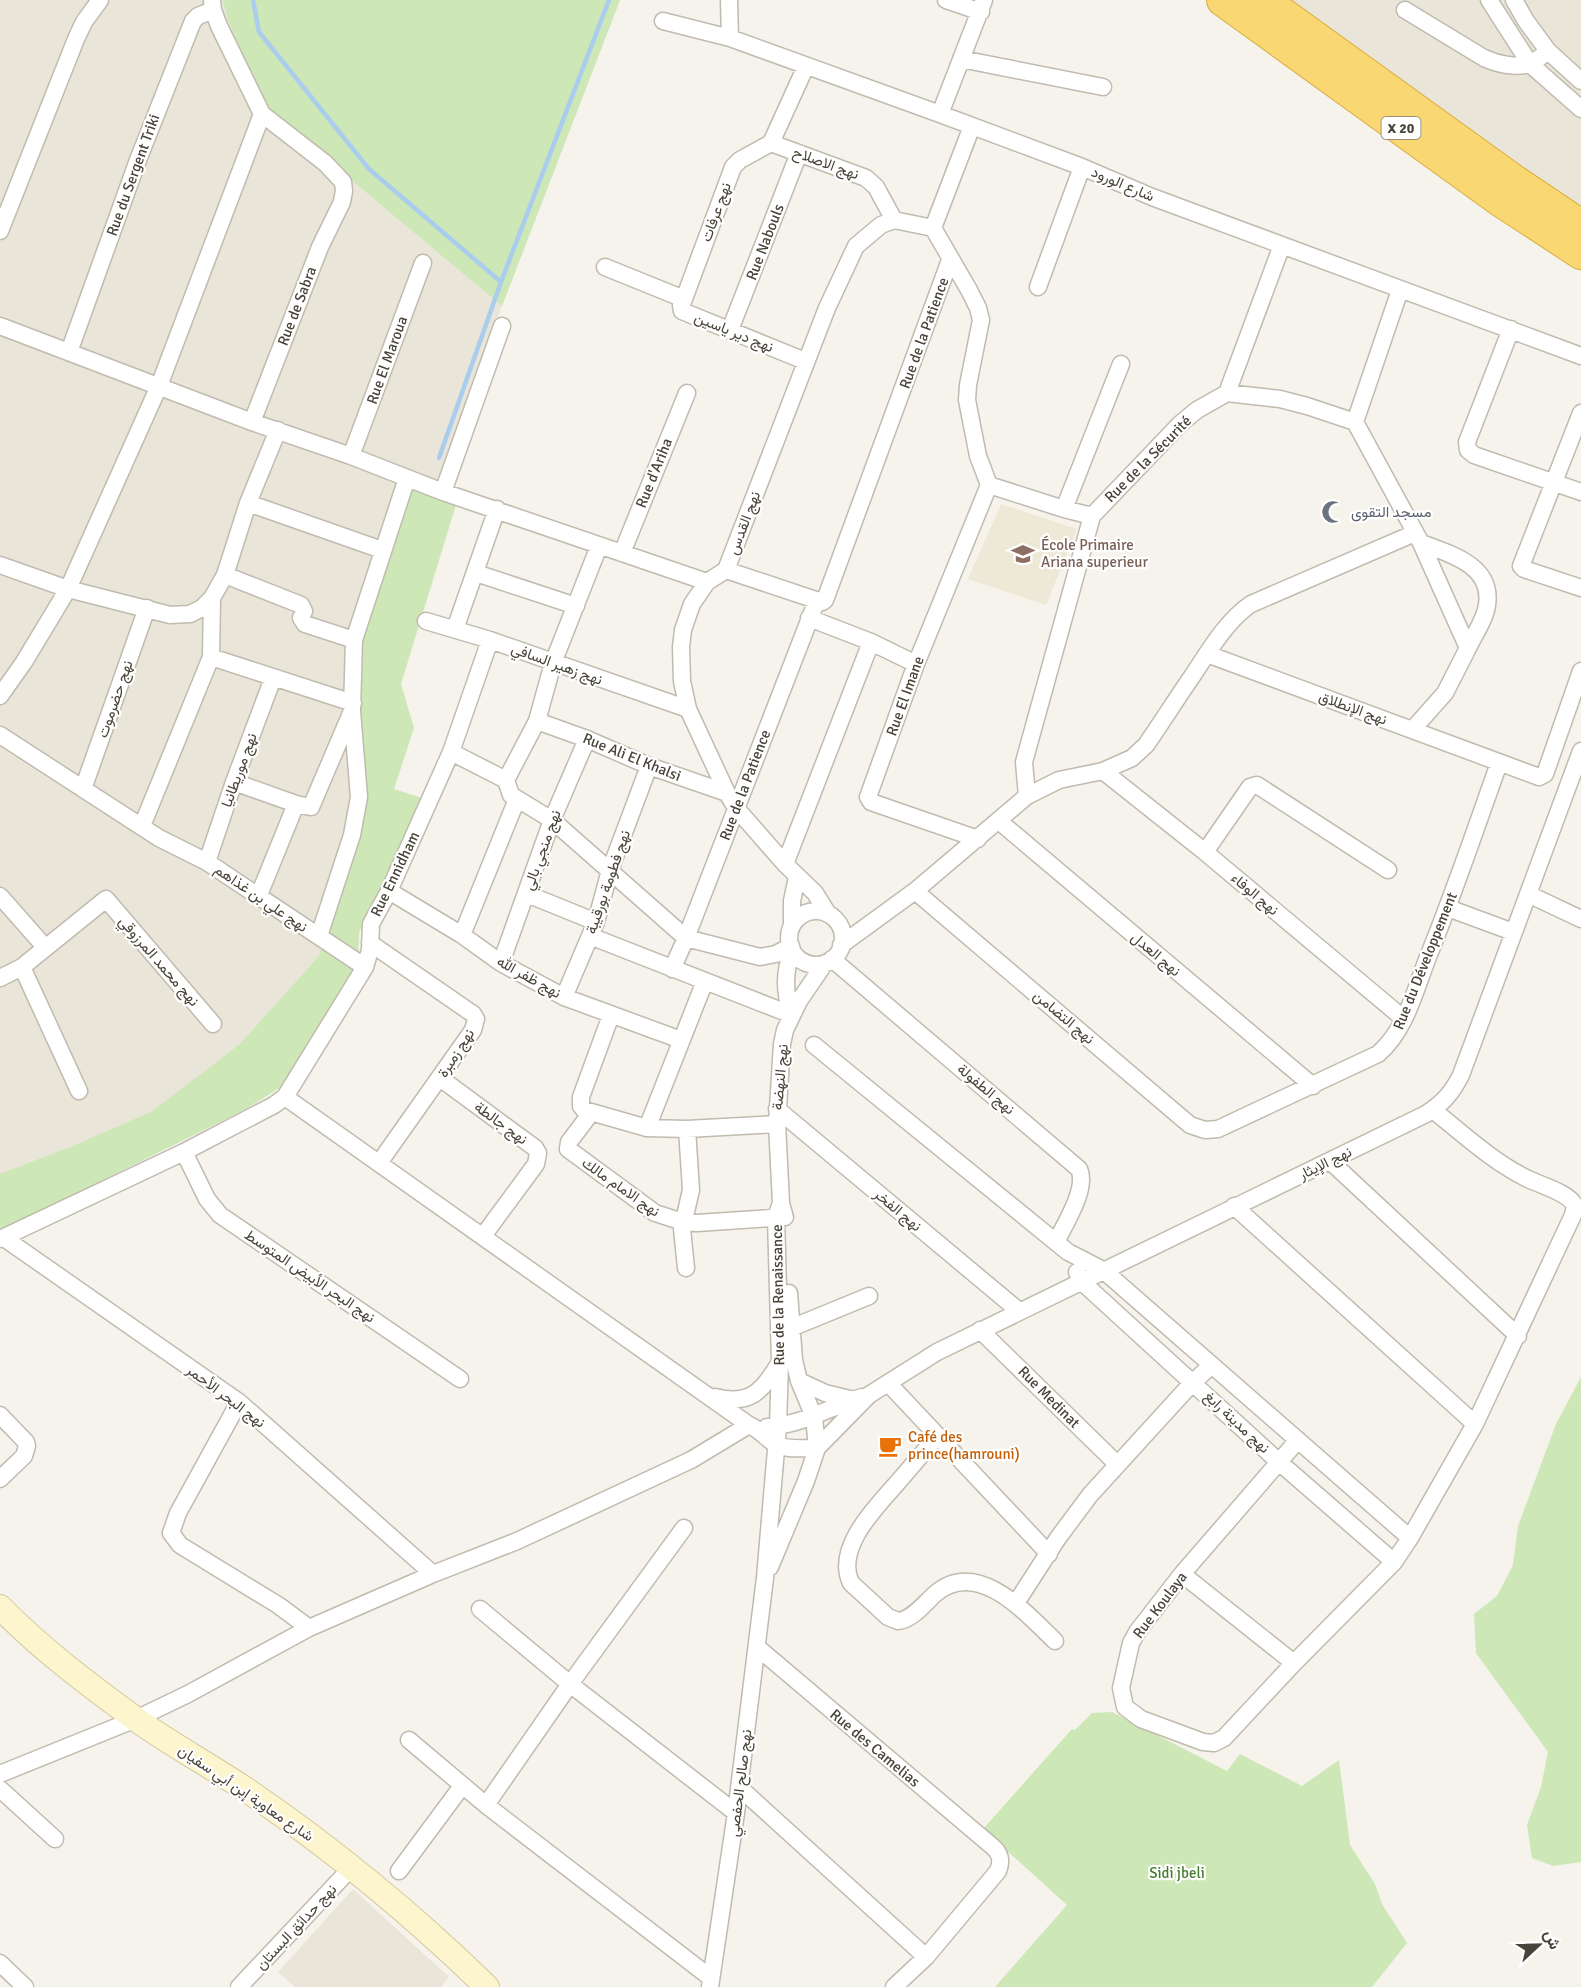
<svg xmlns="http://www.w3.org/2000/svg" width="1581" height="1987" viewBox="0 0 1581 1987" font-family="Signika,Vazirmatn,sans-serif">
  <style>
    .residential { fill: #e9e5d9 }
    .education { fill: #ede9d6 }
    .green { fill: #cde7b6 }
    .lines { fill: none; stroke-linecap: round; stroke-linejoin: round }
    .stream { stroke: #aacdee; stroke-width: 4.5 }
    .street-casing { stroke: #c0bbae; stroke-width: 19 }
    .secondary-casing { stroke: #d3c89c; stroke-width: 26 }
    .highway-casing { stroke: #d8ad41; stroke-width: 34 }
    .street { stroke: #fff; stroke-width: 16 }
    .secondary { stroke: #fdf5cd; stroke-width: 24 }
    .highway { stroke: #f9d772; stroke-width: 32 }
    .labels { text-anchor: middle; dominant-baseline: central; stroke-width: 4.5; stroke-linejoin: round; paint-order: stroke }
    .shield { fill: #fff; stroke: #807c74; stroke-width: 1.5 }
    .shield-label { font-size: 14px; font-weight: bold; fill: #494439 }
    .street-label { font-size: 15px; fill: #494439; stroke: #fff }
    .worship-label { font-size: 15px; fill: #5b616d; stroke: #fff; text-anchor: start }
    .education-label { font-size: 15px; fill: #785e54; stroke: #fff; text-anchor: start }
    .food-label { font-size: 15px; fill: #c56008; stroke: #fff; text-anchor: start }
    .park-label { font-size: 15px; fill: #447a2d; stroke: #fff }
  </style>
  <rect width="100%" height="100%" fill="#f5f3eb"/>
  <path class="residential" d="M 0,0 L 620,0 L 502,306 L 372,684 L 358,962 L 246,1109 L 0,1231 Z
    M 1287,0 L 1581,0 L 1581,208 L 1355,49 Z
    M 353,1889 L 449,1977 L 441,1987 L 295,1987 L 278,1972 Z"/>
  <path class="education" d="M 1001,504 L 1077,529 L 1046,605 L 968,579 Z"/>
  <path class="green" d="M 223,0 L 620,0 L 502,306 L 264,107 L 228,20 Z
    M 410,488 L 456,505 L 401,684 L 414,728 L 394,789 L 422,798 L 386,889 L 359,932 L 358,962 L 287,1083 L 246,1109 L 0,1231 L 0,1174 L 70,1147 L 151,1112 L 240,1044 L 319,956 L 366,799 L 360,703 L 363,629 Z
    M 1581,1377 L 1581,1862 L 1553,1866 L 1532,1858 L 1527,1825 L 1541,1787 L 1548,1752 L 1476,1653 L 1474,1614 L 1497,1596 L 1513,1565 L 1518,1526 L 1556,1424 Z
    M 1112,1712 L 1227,1771 L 1240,1754 L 1302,1786 L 1339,1760 L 1350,1845 L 1375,1884 L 1382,1904 L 1407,1943 L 1372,1987 L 995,1987 L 1067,1905 L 983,1829 L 1072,1729 L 1075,1730 L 1092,1713 Z"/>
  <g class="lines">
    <path class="stream" d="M 253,0 L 259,32 L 369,169 L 501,282
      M 439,458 L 501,282 L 609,0"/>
    <g class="street-casing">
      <path id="street" d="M 212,0 L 213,10 L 219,26 L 262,114 L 325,163 L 343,182 L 344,191 L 342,202 L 320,247 L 252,422
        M 729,0 L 730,38
        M 946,0 L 981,12
        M 1489,0 L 1530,64 L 1581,109
        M 1514,0 L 1526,21 L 1548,51 L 1581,81
        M 1405,10 L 1484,58 C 1497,64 1518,69 1532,63 C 1537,60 1543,55 1548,51
        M 663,21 L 730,38 L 940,114 L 1082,167 L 1152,197 L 1581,356
        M 961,59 L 1103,87
        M 940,114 L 984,0
        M 972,126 L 933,228 L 969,290 L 978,308 L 981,320 L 968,385 L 967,400 L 978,456 L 989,485 L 1064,509 L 1092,516
        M 771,143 L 866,178 L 876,187 L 894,220
        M 771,143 L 806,66
        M 0,231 L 76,39 L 84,22 L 100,0
        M 605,267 L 684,299 L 681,306 L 682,311 L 805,361
        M 1038,287 L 1082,167
        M 684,299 L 733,167 L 740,160 L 771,143
        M 0,326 L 252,422 L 351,456 L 443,492 L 707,582
        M 1511,329 L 1467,442 L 1468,450 L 1474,455 L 1581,492
        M 730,330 L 799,153
        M 69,352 L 138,160 L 193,21 L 198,16 L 213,10
        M 1227,393 L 1282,245
        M 1581,413 L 1521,566 L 1524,569 L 1581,588
        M 1355,422 L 1400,290
        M 351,456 L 423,263
        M 443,492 L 502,326
        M 248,503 L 382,550
        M 1064,509 L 1121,364
        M 1421,543 C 1450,554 1493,565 1487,605 C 1485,620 1474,635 1468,648
        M 622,553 L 687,393
        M 0,565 L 68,589 L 170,615 L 190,614 L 202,608 L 212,598 L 225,575 L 248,503 L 278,430
        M 726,570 L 822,602 L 825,600 L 950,260
        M 476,573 L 576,606
        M 225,575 L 301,605 L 304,611 L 301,618 L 305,624 L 354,640
        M 809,618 L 871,642 L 916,664
        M 426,621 L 490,640 L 688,709
        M 455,629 L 497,509
        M 1207,654 L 1539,777 L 1545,774 L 1581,671
        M 211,657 L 353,703
        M 0,696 L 24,662 L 68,589 L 159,386 L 262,114
        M 537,721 L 587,739 L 649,766 L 727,793
        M 0,735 L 159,838 L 207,862 L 365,967
        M 451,752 L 506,780 L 511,795 L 552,820 L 686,938 L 760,957 L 776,954 L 791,946
        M 1103,771 L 1205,852 L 1404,1019
        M 506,780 L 537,721 L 553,663 L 599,546
        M 234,782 L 296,804 L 311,807 L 352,711
        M 83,789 L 147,608
        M 1027,796 L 1024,762 L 1092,516 L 1180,424 L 1197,410 L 1227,393 L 1280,399 L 1307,406 L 1355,422 L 1421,543 L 1468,648 L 1445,693 L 1413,729
        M 1000,822 L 1313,1086
        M 142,826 L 211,657 L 212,598
        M 978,839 L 871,802 L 868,797 L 916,664 L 989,485
        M 1205,852 L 1250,787 L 1257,785 L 1388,870
        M 207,862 L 234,782 L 273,678
        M 785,864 L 871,642
        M 389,891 L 462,935 L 501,963 L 564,997 L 681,1040
        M 915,891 L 1190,1125 L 1205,1130 L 1218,1129 L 1378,1054 C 1406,1030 1415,990 1428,957 C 1454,893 1476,828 1499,763
        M 527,894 L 596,922
        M 1528,894 L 1581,919
        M 259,895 L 296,804
        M 0,896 L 45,947
        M 1448,908 L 1513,932
        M789 938a27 27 0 1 1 54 0a27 27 0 1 1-54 0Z
        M 828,914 L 815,893 L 785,864 L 736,808 L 727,793 L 688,709 L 682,681 L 681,647 L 683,630 L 692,604 L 707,582 L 726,570 L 827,308 L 856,246 L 881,225 L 894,220 L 933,228
        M 792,926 L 792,901 L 797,877
        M 462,935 L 517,799
        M 319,936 L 352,835 L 359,797 L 352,711 L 354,640 L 407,478
        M 590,936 L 792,1015
        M 370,943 L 473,1014 L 476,1019 L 473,1030 L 379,1163
        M 841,945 L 915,891 L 1027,796 L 1059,780 L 1103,771 L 1132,758 L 1146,745 C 1162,722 1177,698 1193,675 C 1209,651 1226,621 1251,604 L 1415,533
        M 832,959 L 1079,1169 C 1088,1188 1065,1224 1056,1242
        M 501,963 L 552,820 L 587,739
        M 22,967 L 79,1091
        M 672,969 L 686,938 L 817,600
        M 0,978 L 22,967 L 106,899 L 213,1024
        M 564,997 L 596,922 L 610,870 L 649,766
        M 611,1015 L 581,1097 L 581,1106 L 584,1110 L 647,1128 L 687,1129 L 777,1124
        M 792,1015 C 784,992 784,973 792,950
        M 814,1045 L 1068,1252 L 1103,1270 L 1410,1538
        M 440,1078 L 535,1148 L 538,1153 L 536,1164 L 483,1236
        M 285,1097 L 749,1425 C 760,1429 767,1440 777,1445 C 789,1450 804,1448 817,1448 L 869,1395 L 937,1352 L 1426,1114 C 1443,1103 1452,1093 1461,1075 L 1581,751
        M 777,1109 L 1019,1311
        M 591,1113 L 569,1142 L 568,1149 L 655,1213 L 683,1222 L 697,1223 L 785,1217
        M 647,1128 L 705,981
        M 184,1152 L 207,1199 L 220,1215 L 460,1379
        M 1330,1161 L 1518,1336
        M 1234,1206 L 1475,1424
        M 784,1214 L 781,1203 L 777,1124 L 782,1044 L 785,1030 L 799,1001 L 825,963
        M 4,1238 L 239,1402 L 433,1574
        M 0,1239 L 184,1152 L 274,1105 L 285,1097 L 365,967 L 370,950 L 371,924 L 389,891 L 451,752 L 490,640
        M 686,1268 L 682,1229 L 691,1190 L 687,1129
        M 1077,1272 L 1081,1281 L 1279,1462 L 1394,1562
        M 791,1328 L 869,1296
        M 980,1330 L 1117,1464
        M 799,1381 L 825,1393 L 854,1400
        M 888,1383 L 1049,1554
        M 715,1397 C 750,1406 763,1391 780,1362
        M 239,1402 L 178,1513 L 171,1533 L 180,1545 L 278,1605 L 309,1628
        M 0,1415 L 26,1442 L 27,1446 L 24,1456 L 0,1479
        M 767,1427 C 802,1425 830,1407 862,1397
        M 937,1436 C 924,1452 911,1467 898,1482 C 877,1506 834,1548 851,1583 L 888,1617 L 898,1621 C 912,1620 925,1603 935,1594 C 977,1557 1026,1613 1055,1641
        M 1298,1440 L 1182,1574 L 1137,1632 L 1131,1643 L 1121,1688 L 1125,1707 L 1141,1719 L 1203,1742 L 1214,1743 L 1224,1738 L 1294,1663 L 1394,1562 L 1410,1538 L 1475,1424 L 1573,1215 L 1575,1206 C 1570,1193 1540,1185 1528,1179 C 1493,1162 1463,1134 1433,1110
        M 770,1567 L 806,1481 L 817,1448 L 814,1417 L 799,1381 L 794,1360 L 789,1293
        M 1182,1574 L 1294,1663
        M 1016,1603 L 1058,1538 L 1090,1495 L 1193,1382 L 1212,1365
        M 480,1609 L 570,1684 L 736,1813
        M 757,1647 L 993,1847 C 1001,1854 1002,1861 998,1871 L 926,1957 L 894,1987
        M 409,1740 L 486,1805 L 711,1978
        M 0,1774 L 136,1719 L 188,1694 L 309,1628 L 433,1574 L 517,1541 L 691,1460 L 749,1425
        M 740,1788 L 926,1957
        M 0,1789 L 55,1839
        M 486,1805 L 570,1684 L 684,1528
        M 399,1871 L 462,1786
        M 0,1963 L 25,1987
        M 239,1987 L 352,1867
        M 710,1987 L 736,1813 L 765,1578 L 778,1426 L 780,1362 L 776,1217 L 781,1203"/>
    </g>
    <g class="secondary-casing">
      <path id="secondary" d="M 0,1607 C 41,1649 89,1685 137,1720 C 172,1745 211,1766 248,1791 C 333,1849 413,1915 487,1987"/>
    </g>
    <g class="highway-casing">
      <path id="highway" d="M 1223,0 L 1500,200 L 1581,253
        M 1263,0 L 1514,181 L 1581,226"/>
    </g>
    <use href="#street" class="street"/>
    <use href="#secondary" class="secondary"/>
    <use href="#highway" class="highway"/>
  </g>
  <defs>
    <g id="mosque-bare" transform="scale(1.8)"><path d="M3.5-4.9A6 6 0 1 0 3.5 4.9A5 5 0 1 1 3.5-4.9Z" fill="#6b7280" stroke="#fff" stroke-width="2.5" paint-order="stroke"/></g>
    <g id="school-bare" transform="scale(1.8)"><path d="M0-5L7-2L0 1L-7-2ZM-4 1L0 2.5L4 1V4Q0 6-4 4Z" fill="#8d6e63" stroke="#fff" stroke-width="2.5" paint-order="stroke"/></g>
    <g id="cafe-bare" transform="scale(1.8)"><path d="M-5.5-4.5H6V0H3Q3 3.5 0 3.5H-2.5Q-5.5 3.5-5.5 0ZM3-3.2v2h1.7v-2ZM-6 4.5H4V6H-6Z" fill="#e8710a" stroke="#fff" stroke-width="2.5" paint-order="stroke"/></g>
  </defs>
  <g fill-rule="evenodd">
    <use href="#mosque-bare" x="1333" y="512"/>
    <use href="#school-bare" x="1023" y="554"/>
    <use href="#cafe-bare" x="890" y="1446"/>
  </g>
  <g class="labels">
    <rect class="shield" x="1381.5" y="117" width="39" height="22" rx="4.5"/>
    <g class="shield-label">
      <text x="1401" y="128">X 20</text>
    </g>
    <g class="street-label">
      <text transform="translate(826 163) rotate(20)">نهج الاصلاح</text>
      <text transform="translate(133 175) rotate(-70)">Rue du Sergent Triki</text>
      <text transform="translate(1123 184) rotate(23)">شارع الورود</text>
      <text transform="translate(716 212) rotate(-70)">نهج عرفات</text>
      <text transform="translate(765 242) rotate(-69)">Rue Nabouls</text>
      <text transform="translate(297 306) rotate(-69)">Rue de Sabra</text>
      <text transform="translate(734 332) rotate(22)">نهج دير ياسين</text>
      <text transform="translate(924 333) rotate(-70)">Rue de la Patience</text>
      <text transform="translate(387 360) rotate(-70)">Rue El Maroua</text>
      <text transform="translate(1148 459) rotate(-45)">Rue de la Sécurité</text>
      <text transform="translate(654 473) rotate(-68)">Rue d'Ariha</text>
      <text transform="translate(744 523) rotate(-69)">نهج القدس</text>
      <text transform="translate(557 664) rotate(20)">نهج زهير السافي</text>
      <text transform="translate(905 696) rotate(-70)">Rue El Imane</text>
      <text transform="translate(115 699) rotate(-71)">نهج حضرموت</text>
      <text transform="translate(1353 708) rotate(20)">نهج الإنطلاق</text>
      <text transform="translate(632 757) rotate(22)">Rue Ali El Khalsi</text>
      <text transform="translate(239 770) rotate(-70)">نهج موريطانيا</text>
      <text transform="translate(745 785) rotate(-69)">Rue de la Patience</text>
      <text transform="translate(542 850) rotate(-70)">نهج منجي بالي</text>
      <text transform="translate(395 874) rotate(-64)">Rue Ennidham</text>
      <text transform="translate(608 882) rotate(-71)">نهج فطومة بورقيبة</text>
      <text transform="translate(1255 894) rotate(40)">نهج الوفاء</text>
      <text transform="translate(261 898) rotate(34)">نهج علي بن غذاهم</text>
      <text transform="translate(1156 954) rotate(40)">نهج العدل</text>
      <text transform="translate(159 961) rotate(49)">نهج محمد المرزوقي</text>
      <text transform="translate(1425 961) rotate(-68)">Rue du Développement</text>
      <text transform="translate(529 977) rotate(29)">نهج ظفر الله</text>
      <text transform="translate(1064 1017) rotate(40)">نهج التضامن</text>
      <text transform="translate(456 1053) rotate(-57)">نهج زمبرة</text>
      <text transform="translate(780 1077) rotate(-85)">نهج النهضة</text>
      <text transform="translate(986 1089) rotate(40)">نهج الطفولة</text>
      <text transform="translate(501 1123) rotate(36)">نهج جالطة</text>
      <text transform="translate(1325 1163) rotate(-26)">نهج الإيثار</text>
      <text transform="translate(621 1187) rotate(35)">نهج الامام مالك</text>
      <text transform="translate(898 1210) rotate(40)">نهج الفخر</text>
      <text transform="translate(310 1276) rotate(34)">نهج البحر الأبيض المتوسط</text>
      <text transform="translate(778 1295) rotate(-91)">Rue de la Renaissance</text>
      <text transform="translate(226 1396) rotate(37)">نهج البحر الأحمر</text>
      <text transform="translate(1049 1397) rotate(45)">Rue Medinat</text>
      <text transform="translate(1237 1422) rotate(43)">نهج مدينة رابغ</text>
      <text transform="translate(1160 1605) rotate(-53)">Rue Koulaya</text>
      <text transform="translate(875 1748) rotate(40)">Rue des Camelias</text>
      <text transform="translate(740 1783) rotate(-83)">نهج صالح الحفصي</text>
      <text transform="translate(246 1793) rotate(34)">شارع معاوية إبن أبي سفيان</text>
      <text transform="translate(296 1927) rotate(-47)">نهج حدائق البستان</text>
    </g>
    <g class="worship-label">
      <text x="1351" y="512">مسجد التقوى</text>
    </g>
    <g class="education-label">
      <text x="1041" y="545">École Primaire<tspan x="1041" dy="17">Ariana superieur</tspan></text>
    </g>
    <g class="food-label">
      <text x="908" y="1437">Café des<tspan x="908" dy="17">prince(hamrouni)</tspan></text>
    </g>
    <g class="park-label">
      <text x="1177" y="1873">Sidi jbeli</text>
    </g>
  </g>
  <g transform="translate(1539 1945) rotate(68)" stroke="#ffffff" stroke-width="4.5" paint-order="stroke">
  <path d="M0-4.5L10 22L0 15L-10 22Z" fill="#494439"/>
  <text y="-9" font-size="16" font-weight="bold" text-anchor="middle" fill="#494439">ش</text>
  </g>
</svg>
